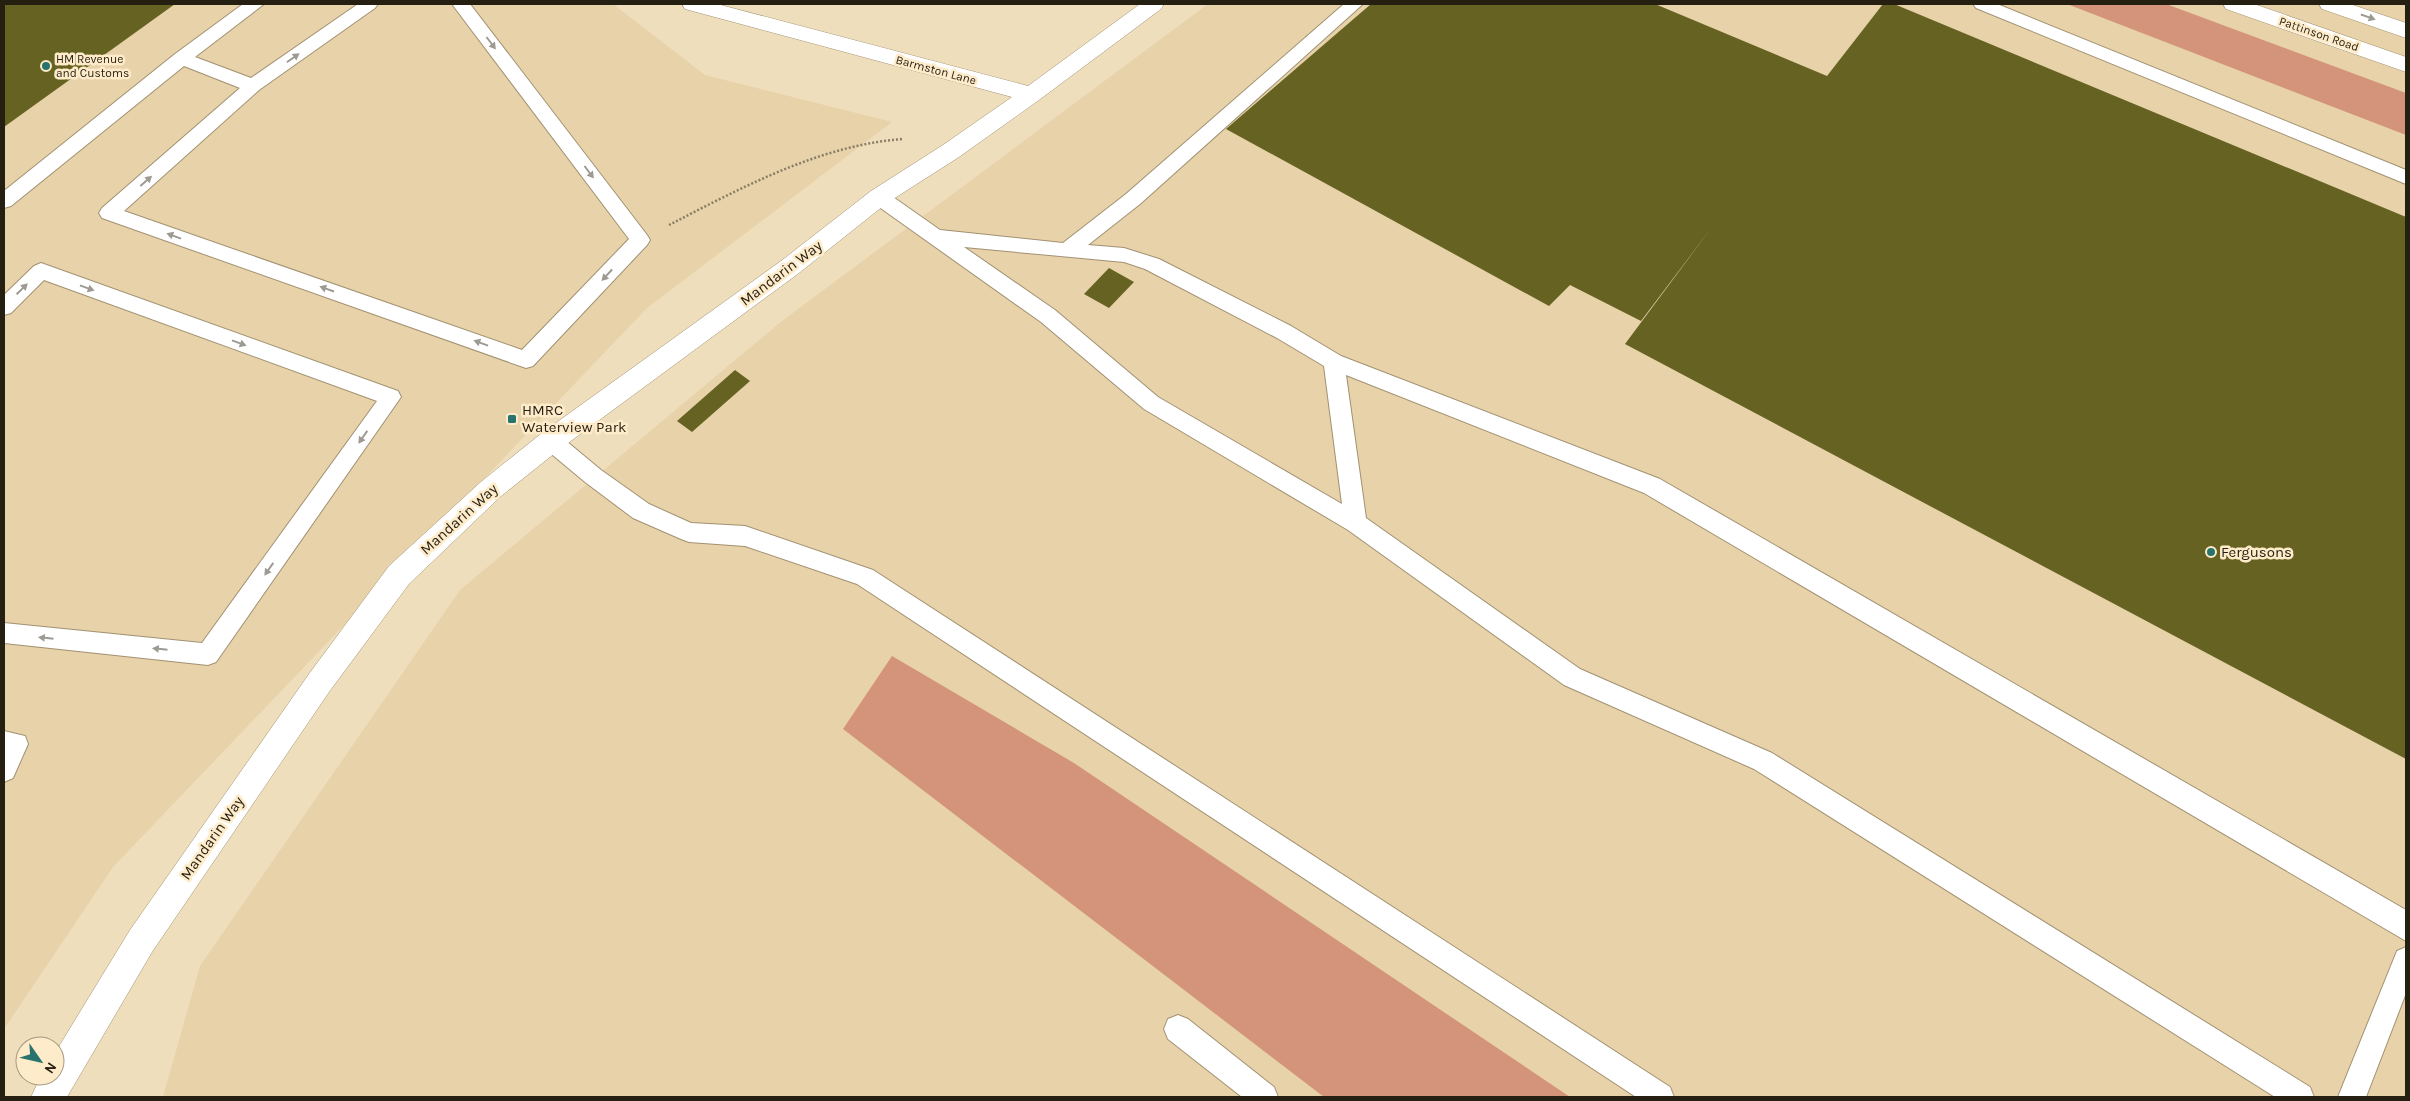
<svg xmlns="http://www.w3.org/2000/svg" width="2410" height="1101" viewBox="0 0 2410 1101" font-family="Karla,sans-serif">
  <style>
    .built { fill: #e7d2aa }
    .forest { fill: #d3947b }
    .building { fill: #666221 }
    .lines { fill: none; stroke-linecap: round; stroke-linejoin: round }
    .service-casing { stroke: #a19171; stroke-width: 2 }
    .minor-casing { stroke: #a19171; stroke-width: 1 }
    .tertiary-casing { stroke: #a19171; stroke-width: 1 }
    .path { stroke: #887d65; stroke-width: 2.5; stroke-dasharray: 2 2; stroke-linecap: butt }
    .service { fill: #fff; fill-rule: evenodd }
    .minor { fill: #fff; fill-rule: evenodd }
    .tertiary { fill: #fff; fill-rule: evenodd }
    .oneway { fill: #9d9a94 }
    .poi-dot { fill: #29736e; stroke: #fdebc9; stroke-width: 2 }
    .labels { text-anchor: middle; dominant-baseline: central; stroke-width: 5; stroke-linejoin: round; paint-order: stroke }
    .far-street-label { font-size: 12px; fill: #251f12; stroke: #fdebc9 }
    .far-poi-label { font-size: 12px; fill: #251f12; stroke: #fdebc9; text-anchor: start }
    .street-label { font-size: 15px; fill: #251f12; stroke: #fdebc9 }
    .poi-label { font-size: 15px; fill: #251f12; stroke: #fdebc9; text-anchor: start }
  </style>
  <rect width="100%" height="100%" fill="#efdebc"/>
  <path class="built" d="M 4,4 L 613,4 L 705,75 L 892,122 L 647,308 L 113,867 L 4,1029 Z
    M 1208,4 L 2406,4 L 2406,1097 L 163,1097 L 200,966 L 460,590 L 782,321 Z"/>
  <path class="forest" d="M 2067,4 L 2166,4 L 2406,93 L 2406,135 Z
    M 892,656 L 1074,763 L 1570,1097 L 1324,1097 L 843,729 Z"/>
  <path class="building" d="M 4,4 L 175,4 L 4,127 Z
    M 1371,4 L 1655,4 L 1827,76 L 1883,4 L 1894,4 L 2406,217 L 2406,759 L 1625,344 L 1712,227 L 1641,321 L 1570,285 L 1549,306 L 1226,129 Z
    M 1109,268 L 1134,282 L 1109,308 L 1084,294 Z
    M 735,370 L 750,381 L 692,432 L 677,421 Z"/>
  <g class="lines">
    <g class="service-casing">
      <path id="service" d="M 243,4 L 264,4 L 195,57 L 251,78 L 358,4 L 378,4 L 375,8 L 259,90 L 124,211 L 522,350 L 629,239 L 452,4 L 470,4 L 647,235 L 650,240 L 647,245 L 533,366 L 526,368 L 102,218 L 99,213 L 102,208 L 240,88 L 184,66 L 11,206 L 4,208 L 4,191 L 175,54 Z
        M 1344,4 L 1363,4 L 1140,204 L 1088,245 L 1124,248 L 1159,259 L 1291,326 L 1341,356 L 1660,479 L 2406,910 L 2406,941 L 1644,493 L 1346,375 L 1366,518 L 1580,669 L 1772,753 L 2310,1087 L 2314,1097 L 2275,1097 L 1754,769 L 1564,685 L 1348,530 L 1144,409 L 1041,322 L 872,202 L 869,197 L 872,192 L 879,190 L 886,192 L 940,230 L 1063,243 L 1126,194 ZM 964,247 L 1124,262 L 1145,269 L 1277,338 L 1324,366 L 1342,504 L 1158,397 L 1055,310 Z
        M 1973,4 L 1997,4 L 2406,170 L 2406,184 L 1976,8 Z
        M 41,263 L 398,391 L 401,397 L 216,662 L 208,665 L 4,643 L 4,623 L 202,643 L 377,401 L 44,280 L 11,313 L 4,315 L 4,295 L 34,266 Z
        M 551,432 L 559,435 L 601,470 L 649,504 L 691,523 L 745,526 L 873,570 L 1670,1087 L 1674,1097 L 1636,1097 L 857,584 L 745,546 L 689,542 L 681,539 L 633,518 L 585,482 L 543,447 L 540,441 L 543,435 Z
        M 4,731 L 25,736 L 28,744 L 13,778 L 4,782 Z
        M 2406,947 L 2406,993 L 2366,1097 L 2338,1097 L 2397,951 Z
        M 1178,1015 L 1188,1019 L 1274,1087 L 1278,1097 L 1242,1097 L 1168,1039 L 1164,1029 L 1168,1019 Z"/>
    </g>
    <g class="minor-casing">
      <path id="minor" d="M 682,4 L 717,4 L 1028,86 L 1140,4 L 1164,4 L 1161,9 L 1039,100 L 959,157 L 887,203 L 799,273 L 560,449 L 500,497 L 409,584 L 329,692 L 152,952 L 67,1097 L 31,1097 L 41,1076 L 55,1076 L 55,1053 L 130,930 L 309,674 L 389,566 L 482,481 L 542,433 L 781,261 L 871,191 L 943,145 L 1012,97 L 685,9 Z"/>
    </g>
    <g class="tertiary-casing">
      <path id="tertiary" d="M 2223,4 L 2254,4 L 2406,57 L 2406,72 L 2226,9 Z
        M 2319,4 L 2350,4 L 2406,23 L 2406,38 L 2322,9 Z"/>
    </g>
    <path class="path" d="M 669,225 C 741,188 820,145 903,139"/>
    <use href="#service" class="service"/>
    <use href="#minor" class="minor"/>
    <use href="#tertiary" class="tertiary"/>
  </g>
  <defs><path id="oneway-solid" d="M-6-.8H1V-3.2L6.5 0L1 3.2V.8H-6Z" transform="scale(1.25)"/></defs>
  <g class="oneway">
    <use href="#oneway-solid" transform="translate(2368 17) rotate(19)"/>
    <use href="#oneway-solid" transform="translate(491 43) rotate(53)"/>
    <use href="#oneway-solid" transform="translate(293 58) rotate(-35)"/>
    <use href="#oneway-solid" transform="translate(589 172) rotate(53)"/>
    <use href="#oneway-solid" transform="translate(146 181) rotate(-41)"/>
    <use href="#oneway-solid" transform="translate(174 236) rotate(-160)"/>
    <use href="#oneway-solid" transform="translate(607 275) rotate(133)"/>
    <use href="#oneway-solid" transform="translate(87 288) rotate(20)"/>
    <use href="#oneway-solid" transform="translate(22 289) rotate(-44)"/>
    <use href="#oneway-solid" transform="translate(327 289) rotate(-161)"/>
    <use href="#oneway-solid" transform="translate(239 343) rotate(20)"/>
    <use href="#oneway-solid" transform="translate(481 343) rotate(-160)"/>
    <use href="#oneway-solid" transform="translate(363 437) rotate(125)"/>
    <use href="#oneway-solid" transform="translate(269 569) rotate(125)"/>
    <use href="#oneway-solid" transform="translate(46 638) rotate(-174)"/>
    <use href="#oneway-solid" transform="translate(160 649) rotate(-174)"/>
  </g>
  <g class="poi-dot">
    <circle cx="46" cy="66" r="5"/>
    <rect x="507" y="414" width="10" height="10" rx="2.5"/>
    <circle cx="2211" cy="552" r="5"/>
  </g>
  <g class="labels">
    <g class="far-street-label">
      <text transform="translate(2319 34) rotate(19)">Pattinson Road</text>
      <text transform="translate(936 70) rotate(15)">Barmston Lane</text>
    </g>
    <g class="far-poi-label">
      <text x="56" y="59">HM Revenue<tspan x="56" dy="14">and Customs</tspan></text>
    </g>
    <g class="street-label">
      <text transform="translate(781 273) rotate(-37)">Mandarin Way</text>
      <text transform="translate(459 519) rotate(-42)">Mandarin Way</text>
      <text transform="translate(212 838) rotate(-55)">Mandarin Way</text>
    </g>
    <g class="poi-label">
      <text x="522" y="410">HMRC<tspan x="522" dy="17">Waterview Park</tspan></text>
      <text x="2221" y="552">Fergusons</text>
    </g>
  </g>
  <rect width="2410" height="1101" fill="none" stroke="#251f12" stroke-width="10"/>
  <g transform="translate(40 1061) rotate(124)"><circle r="24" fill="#fdebc9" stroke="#a79980"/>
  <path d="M0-4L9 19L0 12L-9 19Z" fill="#29736e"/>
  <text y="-8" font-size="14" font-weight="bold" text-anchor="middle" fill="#251f12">N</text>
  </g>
</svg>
